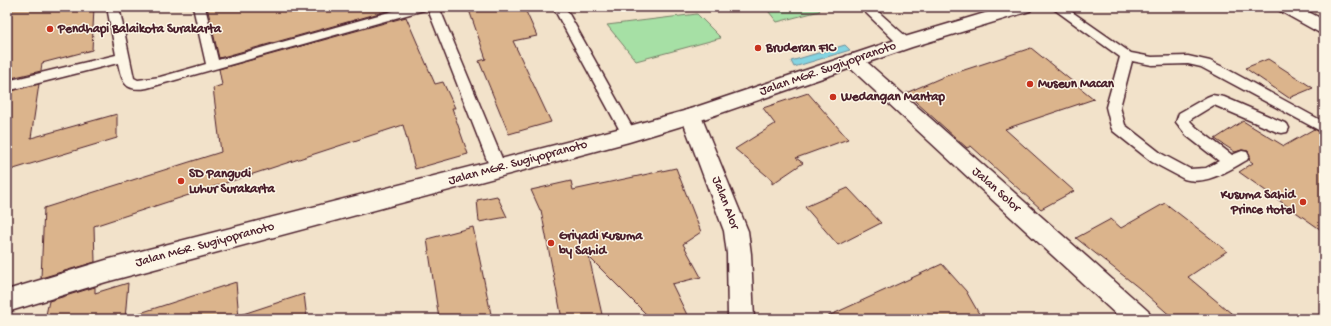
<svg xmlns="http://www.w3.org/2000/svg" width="1331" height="326" viewBox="0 0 1331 326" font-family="'Gochi Hand',sans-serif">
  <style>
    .green { fill: #a6e0a5; stroke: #788068 }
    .water { fill: #85d4e1; stroke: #6d8c98 }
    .building { fill: #dbb48c; stroke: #4a1f2b }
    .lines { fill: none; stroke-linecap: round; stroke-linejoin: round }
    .service-casing { stroke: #4a1f2b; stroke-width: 3 }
    .minor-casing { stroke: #4a1f2b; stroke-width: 3 }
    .tertiary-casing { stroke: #4a1f2b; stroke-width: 3 }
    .service { fill: #fcf5e5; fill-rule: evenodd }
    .minor { fill: #fcf5e5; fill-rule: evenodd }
    .tertiary { fill: #fcf5e5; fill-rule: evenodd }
    .poi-dot { fill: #c8321e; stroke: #fcf5e5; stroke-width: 1.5 }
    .labels { text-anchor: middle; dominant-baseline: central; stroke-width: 3; stroke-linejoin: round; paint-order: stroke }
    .poi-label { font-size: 13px; font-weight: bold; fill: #4a1f2b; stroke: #fcf5e5; text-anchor: start }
    .street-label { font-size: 13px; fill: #4a1f2b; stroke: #fcf5e5 }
  </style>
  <rect width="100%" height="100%" fill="#f2e2ca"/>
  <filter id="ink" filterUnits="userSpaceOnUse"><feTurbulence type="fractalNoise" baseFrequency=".025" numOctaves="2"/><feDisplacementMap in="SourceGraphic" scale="8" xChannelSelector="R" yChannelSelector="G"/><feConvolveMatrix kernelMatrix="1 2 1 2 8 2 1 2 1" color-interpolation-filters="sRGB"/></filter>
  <g filter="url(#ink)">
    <path class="green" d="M 765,7 L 817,7 L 820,11 L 777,22 Z
      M 697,14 L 721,38 L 636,61 L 607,25 Z"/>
    <path class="water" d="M 845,45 L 850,50 L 794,67 L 791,61 Z"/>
    <path class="building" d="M 7,7 L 94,7 L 92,50 L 42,63 L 41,71 L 7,79 Z
      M 207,7 L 401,7 L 219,58 Z
      M 468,7 L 524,7 L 537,36 L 513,41 L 551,122 L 509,134 L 479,61 L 486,59 Z
      M 406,17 L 435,84 L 443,82 L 455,108 L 452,108 L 468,154 L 415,169 L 403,125 L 94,226 L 95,262 L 41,278 L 44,208 L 221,152 L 213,88 L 222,85 L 219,69 Z
      M 1031,48 L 1094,99 L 1005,129 L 1074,191 L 1041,209 L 971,146 L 967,148 L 906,93 L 943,77 Z
      M 1268,59 L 1313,88 L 1289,98 L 1245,68 Z
      M 39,84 L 31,138 L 117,114 L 117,138 L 7,171 L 7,92 Z
      M 808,93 L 848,139 L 796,158 L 803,163 L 772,184 L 772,180 L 735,149 L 775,124 L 763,108 Z
      M 1243,121 L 1284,146 L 1314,129 L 1324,134 L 1324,232 L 1239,172 L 1253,163 L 1249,160 L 1250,155 L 1248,151 L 1242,150 L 1235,152 L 1215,139 Z
      M 676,168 L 701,232 L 683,244 L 701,277 L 672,284 L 689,319 L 651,319 L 589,257 L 603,319 L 562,319 L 541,210 L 540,210 L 531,190 L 571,181 L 573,190 Z
      M 848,188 L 881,223 L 838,245 L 805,207 Z
      M 497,196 L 507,217 L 479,222 L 477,200 Z
      M 1165,203 L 1227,251 L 1188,277 L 1238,319 L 1174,319 L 1139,288 L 1076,238 L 1111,219 L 1121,228 Z
      M 473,227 L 492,319 L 439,319 L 427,239 Z
      M 942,264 L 966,291 L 982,319 L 822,319 Z
      M 236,282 L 239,319 L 137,319 L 137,314 Z
      M 128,283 L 125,319 L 45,319 L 49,301 L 95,287 L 95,293 Z
      M 304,294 L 307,319 L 241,319 L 240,315 Z"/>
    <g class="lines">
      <g class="service-casing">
        <path id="service" d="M 107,7 L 119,7 L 134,78 L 138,80 L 160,77 L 206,64 L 193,7 L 205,7 L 218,60 L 407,7 L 426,7 L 424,10 L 147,88 C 125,92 122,82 118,63 L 7,91 L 7,81 L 116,55 Z
          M 427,7 L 439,7 L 506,168 L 503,172 L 498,174 L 493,172 L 490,168 Z
          M 553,7 L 565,7 L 636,134 L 634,138 L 629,139 L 624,138 Z
          M 860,7 L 873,7 L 910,40 L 911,43 L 910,46 L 900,46 Z
          M 1051,7 L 1065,7 L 1131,53 L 1152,57 L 1188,56 L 1210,61 L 1223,67 L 1324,122 L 1324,133 L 1201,67 L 1188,64 L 1152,65 L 1132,61 L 1120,107 L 1125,125 L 1162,154 L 1190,169 L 1206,168 L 1219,161 L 1187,136 L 1176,122 L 1179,113 L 1207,97 L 1212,95 L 1224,97 L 1287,124 L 1289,128 L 1287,132 L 1282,133 L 1277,132 L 1214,105 L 1191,119 L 1190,121 L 1197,128 L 1232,155 L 1242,151 L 1247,152 L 1249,156 L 1247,160 C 1229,170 1206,186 1184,179 L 1152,162 L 1113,131 L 1111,127 L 1106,107 L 1120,57 Z"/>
      </g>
      <g class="minor-casing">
        <path id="minor" d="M 853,54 L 860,56 L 1148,311 L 1152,319 L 1121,319 L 846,64 L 843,60 L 846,56 Z
          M 691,109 L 698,111 L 701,116 L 748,231 L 751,254 L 754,319 L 728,319 L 727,254 L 724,231 L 681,116 L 684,111 Z"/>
      </g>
      <g class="tertiary-casing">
        <path id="tertiary" d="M 1005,7 L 1033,7 L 1030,11 L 912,47 L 698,121 L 629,142 L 106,282 L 7,312 L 7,290 L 106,260 L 629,126 L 684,111 L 898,39 Z
          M 1277,7 L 1299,7 L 1324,20 L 1324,34 L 1318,32 L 1280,11 Z"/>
      </g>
      <use href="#service" class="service"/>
      <use href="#minor" class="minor"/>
      <use href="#tertiary" class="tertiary"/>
    </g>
  </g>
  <g class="poi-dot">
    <circle cx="50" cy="29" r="4"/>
    <circle cx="758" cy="48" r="4"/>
    <circle cx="1030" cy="84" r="4"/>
    <circle cx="833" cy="97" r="4"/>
    <circle cx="181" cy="181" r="4"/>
    <circle cx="1303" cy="202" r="4"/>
    <circle cx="551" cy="243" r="4"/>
  </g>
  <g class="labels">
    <g class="poi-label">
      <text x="58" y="29">Pendhapi Balaikota Surakarta</text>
      <text x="766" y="48">Bruderan FIC</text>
      <text x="1038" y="84">Museun Macan</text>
      <text x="841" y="97">Wedangan Mantap</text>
      <text x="189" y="174">SD Pangudi<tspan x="189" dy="15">Luhur Surakarta</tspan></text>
      <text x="1295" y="195" text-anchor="end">Kusuma Sahid<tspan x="1295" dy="15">Prince Hotel</tspan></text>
      <text x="559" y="236">Griyadi Kusuma<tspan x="559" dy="15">by Sahid</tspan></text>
    </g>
    <g class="street-label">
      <text transform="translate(828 69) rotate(-19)">Jalan MGR. Sugiyopranoto</text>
      <text transform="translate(518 163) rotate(-15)">Jalan MGR. Sugiyopranoto</text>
      <text transform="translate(996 190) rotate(42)">Jalan Solor</text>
      <text transform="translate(725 203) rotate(69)">Jalan Alor</text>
      <text transform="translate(205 245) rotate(-15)">Jalan MGR. Sugiyopranoto</text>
    </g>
  </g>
  <rect width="1331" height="326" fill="none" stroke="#fcf5e5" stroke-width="24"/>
  <rect x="12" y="12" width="1307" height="302" fill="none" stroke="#4a1f2b" stroke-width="1.5" filter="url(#ink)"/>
</svg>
